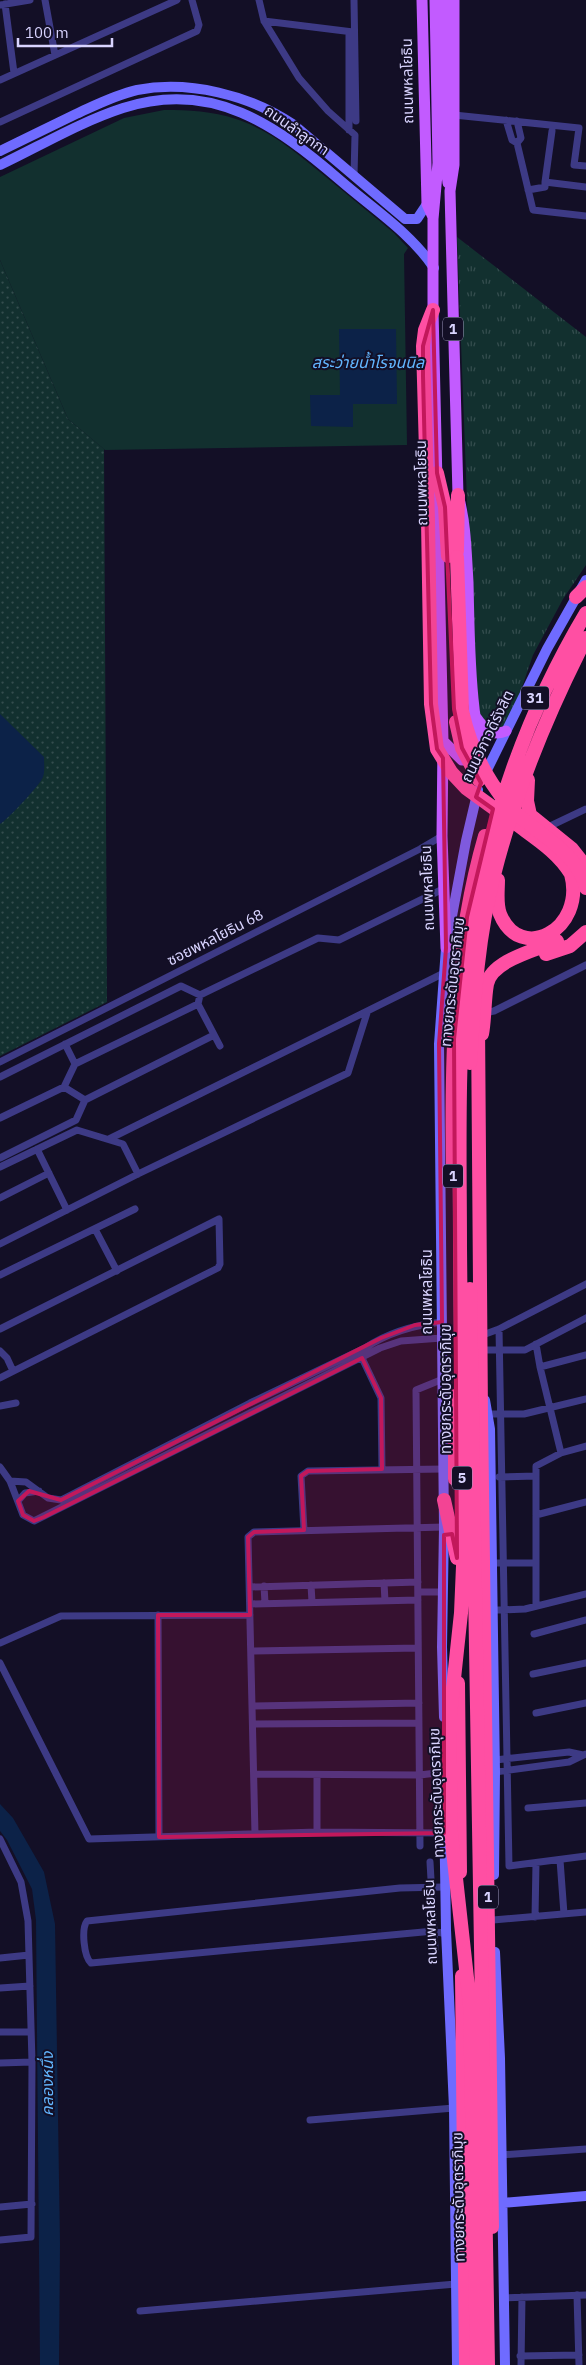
<svg xmlns="http://www.w3.org/2000/svg" width="586" height="2365" viewBox="0 0 586 2365" font-family="'IBM Plex Sans','Noto Sans Thai',sans-serif">
  <style>
    .grass { fill: url(#grass-dots) }
    .park { fill: url(#park-tufts) }
    .pitch { fill: #12302f }
    .water { fill: #0c2248 }
    .lines { fill: none; stroke-linecap: round; stroke-linejoin: round }
    .street { stroke: #3d3a85; stroke-width: 7 }
    .secondary { stroke: #6f6bff; stroke-width: 10 }
    .primary { stroke: #c25bff; stroke-width: 11 }
    .highway { stroke: #ff4fa3; stroke-width: 14 }
    .highway-bridge { stroke: #ff4fa3; stroke-width: 14 }
    .marked { fill: #c2185b; fill-opacity: 0.2; stroke: #c2185b; stroke-width: 4; stroke-linejoin: round }
    .labels { text-anchor: middle; dominant-baseline: central; stroke-width: 4; stroke-linejoin: round; paint-order: stroke }
    .shield { fill: #130f26; stroke: #9e99be; stroke-width: 1 }
    .shield-label { font-size: 14px; font-weight: bold; fill: #d9d4ff }
    .street-label { font-size: 15px; fill: #d9d4ff; stroke: #130f26 }
    .water-label { font-size: 16px; font-style: italic; fill: #62b6ff; stroke: #130f26 }
  </style>
  <defs>
    <pattern id="grass-dots" width="8" height="8" patternUnits="userSpaceOnUse" patternTransform="scale(1.25)"><rect width="8" height="8" fill="#12302f"/><path d="M2 2h.1M6 6h.1" fill="none" stroke="#344d4e" stroke-width="1.8" stroke-linecap="round"/></pattern>
    <pattern id="park-tufts" width="24" height="20" patternUnits="userSpaceOnUse" patternTransform="scale(1.25)"><rect width="24" height="20" fill="#12302f"/><path d="M3 7l-1-3M5 7V3M7 7l1-3M15 17l-1-3M17 17v-4M19 17l1-3" fill="none" stroke="#344d4e"/></pattern>
  </defs>
  <rect width="100%" height="100%" fill="#130f26"/>
  <path class="grass" d="M 0,260 L 68,419 L 104,449 L 107,1002 L 0,1056 Z"/>
  <path class="park" d="M 457,237 L 586,337 L 586,565 L 563,599 L 533,655 L 520,693 L 517,712 L 499,732 L 483,727 L 475,711 Z"/>
  <path class="pitch" d="M 164,110 C 189,110 212,111 236,119 C 270,130 298,154 326,177 C 348,195 371,214 394,233 L 408,248 L 404,254 L 407,445 L 105,450 L 68,419 L 0,260 L 0,177 L 124,118 Z"/>
  <path class="water" d="M 339,329 L 396,329 L 397,404 L 353,404 L 353,427 L 311,426 L 310,395 L 340,395 Z
    M 0,714 L 44,757 C 44,763 45,771 43,777 C 40,785 7,820 0,824 Z
    M 0,1804 L 13,1818 L 44,1872 L 55,1924 L 60,2243 L 59,2365 L 40,2365 L 36,1920 L 32,1889 L 7,1840 L 0,1831 Z"/>
  <g class="lines">
    <path class="street" d="M 45,0 L 55,55
      M 259,0 L 264,21 L 299,78 L 328,111 L 355,135 L 354,176
      M 354,0 L 356,121
      M 5,4 L 14,73
      M 0,5 L 30,0
      M 264,21 L 353,32
      M 0,80 L 177,0
      M 454,115 L 579,128 L 574,165 L 586,166
      M 506,120 L 512,140 L 517,143 L 533,210 L 586,216
      M 517,121 L 521,138 L 517,143
      M 0,122 L 197,31 L 199,25 L 192,0
      M 349,130 L 349,32
      M 545,182 L 552,131
      M 528,190 L 545,187 L 545,182 L 586,187
      M 546,828 L 586,809
      M 200,995 L 318,938 L 339,940 L 443,889
      M 198,1004 L 220,1046
      M 484,1013 L 494,1011 L 586,965
      M 0,1062 L 420,849 L 442,836
      M 75,1064 L 198,1004 L 200,995
      M 0,1077 L 181,986 L 200,995
      M 85,1100 L 214,1035
      M 0,1118 L 64,1087 L 75,1064 L 65,1044
      M 109,1139 L 444,973
      M 37,1149 L 67,1210
      M 0,1158 L 76,1120 L 85,1100 L 64,1087
      M 0,1167 L 77,1130 L 123,1144 L 138,1174
      M 0,1198 L 49,1173
      M 95,1229 L 117,1271
      M 0,1244 L 138,1174 L 348,1073 L 367,1013
      M 0,1275 L 135,1209
      M 0,1329 L 219,1219 L 220,1264 L 218,1268 L 0,1378
      M 499,1329 L 509,1866 L 586,1856
      M 480,1336 L 499,1329 L 586,1284
      M 536,1344 L 540,1367 L 561,1453
      M 480,1350 L 525,1350 L 586,1318
      M 0,1351 L 7,1358 L 13,1371
      M 362,1358 L 381,1398 L 382,1469
      M 540,1367 L 586,1355
      M 0,1406 L 16,1403
      M 488,1414 L 524,1414 L 586,1399
      M 0,1467 L 10,1481 L 23,1515 L 34,1521 L 380,1348 L 401,1341 L 442,1338
      M 499,1477 L 536,1476
      M 10,1481 L 26,1482 L 48,1498 L 61,1500 L 250,1403 L 365,1348 C 389,1332 414,1325 442,1322
      M 18,1501 L 25,1493 L 39,1491
      M 536,1515 L 586,1502
      M 304,1530 L 301,1476 L 308,1471 L 444,1469
      M 492,1563 L 535,1563
      M 384,1583 L 385,1601
      M 311,1585 L 312,1602
      M 264,1586 L 265,1603
      M 250,1587 L 418,1582
      M 418,1592 L 442,1592
      M 250,1604 L 418,1600
      M 536,1606 L 536,1466 L 561,1453 L 586,1446
      M 498,1610 L 525,1609 L 586,1594
      M 158,1615 L 159,1837
      M 534,1634 L 586,1620
      M 0,1643 L 61,1616 L 250,1615
      M 251,1651 L 418,1648
      M 0,1663 L 89,1839 L 317,1832 L 444,1833
      M 533,1674 L 586,1663
      M 252,1706 L 419,1703
      M 536,1713 L 586,1703
      M 253,1724 L 419,1723
      M 495,1760 L 569,1752 L 583,1755
      M 495,1772 L 569,1762 L 586,1754
      M 254,1774 L 420,1775 L 444,1772
      M 317,1775 L 317,1832
      M 528,1808 L 586,1803
      M 255,1834 L 248,1537 L 254,1532 L 444,1527
      M 0,1839 L 21,1882 L 28,1921 L 32,2062 L 31,2237 L 0,2240
      M 420,1846 L 416,1390 L 443,1379
      M 560,1860 L 564,1914
      M 430,1862 L 435,1949
      M 444,1887 L 400,1888 L 87,1921 C 81,1929 84,1957 91,1963 L 434,1931 L 446,1934
      M 535,1917 L 536,1863
      M 493,1920 L 586,1912
      M 0,1958 L 29,1955
      M 0,1988 L 30,1986
      M 0,2032 L 31,2032
      M 0,2063 L 32,2062
      M 310,2120 L 454,2108
      M 501,2155 L 586,2149
      M 0,2207 L 32,2204
      M 577,2295 L 579,2365
      M 503,2298 L 586,2295
      M 140,2311 L 456,2284
      M 520,2356 L 579,2355
      M 521,2365 L 522,2297"/>
    <path class="secondary" d="M 0,151 C 25,139 51,126 76,114 C 96,105 115,95 137,90 C 189,80 250,95 294,125 L 405,219 L 417,219 L 427,204
      M 0,165 C 40,146 80,122 123,108 C 212,79 276,125 341,181 C 372,208 411,233 434,268
      M 484,776 L 547,649 L 586,580
      M 485,1400 L 490,1429 L 495,1772 L 494,1875
      M 444,1717 L 442,1647 L 444,1527 L 439,1044 L 446,948 L 466,841 L 478,790
      M 444,1804 L 446,1930 L 454,2108 L 457,2365
      M 495,1952 L 500,2058 L 505,2365
      M 502,2203 L 586,2196"/>
    <path class="primary" d="M 422,0 L 427,204 L 433,217
      M 435,0 L 438,163 L 433,219 L 433,310 L 443,741 L 442,836 L 446,948
      M 443,0 L 446,165 L 448,183
      M 475,716 C 482,727 492,737 506,731
      M 443,741 L 462,760 L 473,760 C 484,748 475,722 474,708 C 469,666 469,623 468,582 C 466,552 466,524 458,495 L 450,191 L 454,165 L 454,0"/>
    <path class="highway" d="M 437,473 L 445,507 L 448,556
      M 428,521 L 423,346 L 425,330 L 433,310
      M 457,551 L 458,495
      M 576,597 L 586,587
      M 528,780 L 527,801 L 530,815 L 572,849 L 586,867
      M 498,880 C 498,891 496,904 500,914 C 520,964 586,930 571,874 C 558,852 535,838 515,823
      M 546,954 L 570,946 L 586,932
      M 478,1024 L 481,1414 L 492,2227
      M 482,1034 C 485,1018 484,1001 487,984 C 492,960 537,950 557,941
      M 453,1177 C 451,1063 453,946 485,836
      M 455,1396 L 455,1479
      M 444,1500 L 457,1558
      M 458,1683 L 460,1872
      M 462,1976 L 466,2365"/>
    <path class="highway-bridge" d="M 428,521 L 431,704 L 437,749 L 451,772 L 466,788 L 506,817
      M 457,557 L 462,711 C 470,746 485,778 509,806 C 533,833 577,849 586,888
      M 456,722 L 462,748 L 479,780
      M 470,1063 C 474,1001 478,935 494,875 C 515,792 547,714 586,638
      M 470,1289 L 488,2365
      M 477,2365 L 470,2005 L 451,1833 L 450,1780 L 450,1716 L 461,1613 L 463,1566 C 462,1460 461,1354 460,1247 C 460,1145 456,1041 471,939 C 487,824 527,712 586,613"/>
  </g>
  <path class="marked" d="M 433,310 L 437,473 L 445,507 L 454,709 L 462,748 L 481,783 L 476,797 L 493,809 L 467,917 L 454,1039 L 457,1558 L 452,1534 L 444,1535 L 444,1833 L 159,1837 L 158,1615 L 250,1615 L 248,1537 L 254,1532 L 304,1530 L 301,1476 L 308,1471 L 382,1469 L 381,1398 L 362,1358 L 44,1517 L 34,1521 L 23,1515 L 18,1501 L 29,1491 L 61,1500 L 381,1338 L 415,1325 L 442,1322 L 439,1044 L 446,948 L 443,758 L 437,749 L 431,704 L 423,376 L 423,346 Z"/>
  <g class="labels">
    <g class="shield">
      <rect x="443" y="317.5" width="20" height="23" rx="4"/>
      <rect x="521" y="686.5" width="28" height="23" rx="4"/>
      <rect x="443" y="1164.5" width="20" height="23" rx="4"/>
      <rect x="452" y="1466.5" width="20" height="23" rx="4"/>
      <rect x="478" y="1885.5" width="20" height="23" rx="4"/>
    </g>
    <g class="shield-label">
      <text x="453" y="329">1</text>
      <text x="535" y="698">31</text>
      <text x="453" y="1176">1</text>
      <text x="462" y="1478">5</text>
      <text x="488" y="1897">1</text>
    </g>
    <g class="street-label">
      <text transform="translate(407 81) rotate(-91)">ถนนพหลโยธิน</text>
      <text transform="translate(297 130) rotate(35)">ถนนลำลูกกา</text>
      <text transform="translate(421 483) rotate(-91)">ถนนพหลโยธิน</text>
      <text transform="translate(487 736) rotate(-64)">ถนนวิภาวดีรังสิต</text>
      <text transform="translate(427 888) rotate(-92)">ถนนพหลโยธิน</text>
      <text transform="translate(215 937) rotate(-27)">ซอยพหลโยธิน 68</text>
      <text transform="translate(452 982) rotate(-84)">ทางยกระดับอุตราภิมุข</text>
      <text transform="translate(426 1292) rotate(-90)">ถนนพหลโยธิน</text>
      <text transform="translate(445 1389) rotate(-90)">ทางยกระดับอุตราภิมุข</text>
      <text transform="translate(436 1793) rotate(-92)">ทางยกระดับอุตราภิมุข</text>
      <text transform="translate(430 1922) rotate(-92)">ถนนพหลโยธิน</text>
      <text transform="translate(458 2197) rotate(-91)">ทางยกระดับอุตราภิมุข</text>
    </g>
    <g class="water-label">
      <text x="368" y="362">สระว่ายน้ำโรจนนิล</text>
      <text transform="translate(47 2084) rotate(-90)">คลองหนึ่ง</text>
    </g>
  </g>
  <path d="M18 38v8h94v-8" fill="none" stroke="#d9d4ff" stroke-width="2.5"/>
  <text x="25" y="38" font-size="15" fill="#d9d4ff" stroke="#130f26" stroke-width="4" paint-order="stroke">100 m</text>
</svg>
